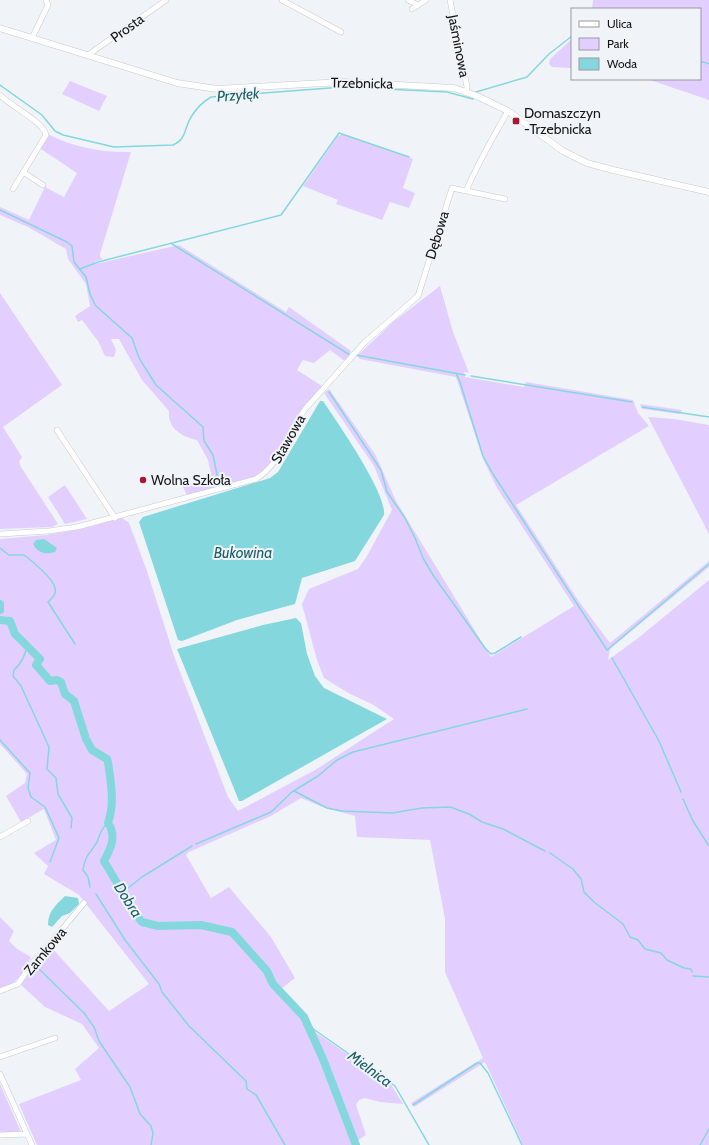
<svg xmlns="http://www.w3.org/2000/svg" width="709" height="1145" viewBox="0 0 709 1145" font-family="Cabin,sans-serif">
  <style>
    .green { fill: #e2cfff }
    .water { fill: #85d7de }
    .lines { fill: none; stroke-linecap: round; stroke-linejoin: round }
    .stream { stroke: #85d7de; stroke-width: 1.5 }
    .river { stroke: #85d7de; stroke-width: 8 }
    .minor-casing { stroke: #c6cace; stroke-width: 6 }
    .tertiary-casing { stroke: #c6cace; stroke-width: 7 }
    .minor { stroke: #fff; stroke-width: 5 }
    .tertiary { stroke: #fff; stroke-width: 6 }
    .poi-dot { fill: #ab1535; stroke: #f0f4f8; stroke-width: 1.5 }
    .labels { text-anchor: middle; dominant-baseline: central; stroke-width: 4; stroke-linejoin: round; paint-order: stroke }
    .street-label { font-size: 14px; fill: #131516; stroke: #f0f4f8 }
    .poi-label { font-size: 14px; fill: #131516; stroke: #f0f4f8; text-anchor: start }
    .water-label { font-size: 15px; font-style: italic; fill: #1b6065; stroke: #f0f4f8 }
  </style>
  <rect width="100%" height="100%" fill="#f0f4f8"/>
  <path class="green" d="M 593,0 L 709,0 L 709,100 L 647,79 L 700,79 L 700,9 L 592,9 Z
    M 572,39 L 572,68 L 552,67 L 549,64 L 550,59 Z
    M 70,81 L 107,96 L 99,111 L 62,94 Z
    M 48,134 C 72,147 103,153 131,152 L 100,254 L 100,257 L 103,259 L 94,262 L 96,263 L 95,264 L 179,245 L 286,312 L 289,307 L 351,351 L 346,362 L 330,350 L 314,363 L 303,360 L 297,370 L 322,386 L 296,417 L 273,463 L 256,477 L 187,495 L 182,485 L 213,483 L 208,460 L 197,440 C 182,437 167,428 169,411 L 142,380 L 119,339 L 111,339 L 116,350 L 114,357 L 105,356 L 98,341 L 82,320 L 78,322 L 75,316 L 90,306 L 86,284 L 68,259 L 66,249 L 28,227 L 0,215 L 0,207 L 29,220 L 45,187 L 64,197 L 77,173 L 41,149 Z
    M 343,134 L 413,159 L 403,188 L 415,193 L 409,208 L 390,202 L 382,220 L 336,204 L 338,200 L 303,186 L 338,136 Z
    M 440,286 L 453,332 L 469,373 L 464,372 L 465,377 L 524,387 L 526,382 L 633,400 L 638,413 L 649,426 L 516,505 L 580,603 L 610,643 L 709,561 L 709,567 L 610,649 L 608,660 L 637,639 L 709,580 L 709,1145 L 523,1145 L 485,1062 L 414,1107 L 411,1103 L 483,1058 L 445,972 L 445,919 L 430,840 L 357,837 L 355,816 L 325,808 L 301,798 L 271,816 L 189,852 L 186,855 L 211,898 L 229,887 L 271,937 L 295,978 L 282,988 C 275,982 274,976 269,970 C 258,955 243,944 232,929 L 201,923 L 177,926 L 148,921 L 141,918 L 130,903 L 127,905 L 141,923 L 148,925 L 176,928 L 202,926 L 231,933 L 312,1030 L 390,1083 L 403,1104 L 380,1102 L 365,1098 L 359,1100 L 356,1105 L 366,1135 L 354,1143 L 354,1145 L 37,1145 L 19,1104 L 81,1080 L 75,1069 L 99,1048 L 82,1024 L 45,1007 L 20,984 L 51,947 L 109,1011 L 149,984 L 79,895 L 44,874 L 48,866 L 34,853 L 56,840 L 44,809 L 21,822 L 6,796 L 25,783 L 27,774 L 0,744 L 0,539 L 46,535 L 81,529 L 122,518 L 129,523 L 147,571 L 174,656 L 228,797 L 238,811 L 315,770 L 394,719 L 372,704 L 350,694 L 324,678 L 317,660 L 302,604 L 309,589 L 358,569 L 367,556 L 392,510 L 374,466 L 324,393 L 329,389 L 375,454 L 396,501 L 491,657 L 574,606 L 497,488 L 483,459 L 456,377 L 360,359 L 357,356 L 393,322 Z
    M 0,293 L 62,385 L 3,427 L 22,457 L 19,462 L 21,467 L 58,524 L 52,527 L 0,529 Z
    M 640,404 L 682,410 L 680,414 L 642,409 Z
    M 648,417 L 674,419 L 709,425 L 709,534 Z
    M 65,485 L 87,519 L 65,524 L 48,497 Z
    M 0,917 L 14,931 L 9,941 L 17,949 L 31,957 C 23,974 19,982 0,989 Z
    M 0,1084 L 21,1132 L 0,1133 Z"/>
  <path class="water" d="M 320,401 L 323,401 C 337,422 387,493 384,515 L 355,561 L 302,578 L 295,604 L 237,620 L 182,641 L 178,640 L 139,522 L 143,517 L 270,478 L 278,472 Z
    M 44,539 L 57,548 L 55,552 C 45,555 38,553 33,544 L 36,540 Z
    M 296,618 L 301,623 L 307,654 L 315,676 L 324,688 L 387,719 L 242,801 L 239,801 L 177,649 L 263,625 Z
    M 65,896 L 78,898 L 79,904 L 70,913 L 62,916 L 52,927 L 48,925 C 48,911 56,905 65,896 Z"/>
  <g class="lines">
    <path class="stream" d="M 700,61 L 709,64
      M 0,85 L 42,115 L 55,131 L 63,135 L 114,147 L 173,145 C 187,139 184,128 191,117 C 196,109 204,101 211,97 L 343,87 L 447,92 L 473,99
      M 476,92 L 527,77 L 549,54 L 572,36
      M 0,210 L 67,242 L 72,246 L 74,262 L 86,277 L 90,294 L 95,305 L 132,338 L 139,358 L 156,385 L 203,427 L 204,441 L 213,455 L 219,484
      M 172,244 L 350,355
      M 80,269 L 98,262 L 281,215 L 339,133 L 409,157
      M 356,355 L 465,375
      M 456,373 L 460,382 L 483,456 L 493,474 L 607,650 L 709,564
      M 471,376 L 632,402
      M 329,392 L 381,470 L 387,492 L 405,518 L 415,538 L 423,558 L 433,575 L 485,648 L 491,654 L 495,653 L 521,637
      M 642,407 L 709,417
      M 0,548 L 9,555 L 24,555 C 32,561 53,578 55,588 C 57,594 52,598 48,602 L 75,644
      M 27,646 C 25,656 21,664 14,670 L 13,676 L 21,686 L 49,747 L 47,769 L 56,778 L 58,794 L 72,818 L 71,828
      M 612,658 L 659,741 L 681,792
      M 0,740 L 30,773 L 28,788 L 31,797 L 45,807 L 59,838 L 50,862
      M 294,791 L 327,808 L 342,811 L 392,813 L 422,808 L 450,807 L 469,814 L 482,822 L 503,829 L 545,851
      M 683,799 L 693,821 L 709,846
      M 196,844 L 271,812 L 292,792 L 318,776 L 337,760 L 353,752 L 527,709
      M 550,853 L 573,869 L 581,879 L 584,892 L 594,902 L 623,924 L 630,937 L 638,940 L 645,949 L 661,953 L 667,960 L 684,968 L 691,969 L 692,972
      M 90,887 L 88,877 L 83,870 C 85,855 90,854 97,842 C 100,835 101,828 108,823
      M 122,893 L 142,877 L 192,846
      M 96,894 L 125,940 L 159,984 L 162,992 L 189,1026 L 246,1081 L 247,1089 L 256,1095 L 285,1145
      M 36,966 L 84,1013 L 94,1027 L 99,1041 L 130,1087 L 140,1114 L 151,1126 L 153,1133 L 151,1145
      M 693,976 L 709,977
      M 309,1026 L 395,1086 L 429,1145
      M 413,1105 L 477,1063 L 480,1063 L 488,1073 L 522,1145
      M 700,1145 L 709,1129"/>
    <path class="river" d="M 0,604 L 0,610
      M 0,620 L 10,621 L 15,634 L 40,659 L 36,665 L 50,681 L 57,680 L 61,682 L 65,694 L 74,701 L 86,739 L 92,750 L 107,759 L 108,762 C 111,783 115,803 108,823 C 117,836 111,848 104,861 L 136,915 L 142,922 L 158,926 L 201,925 L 232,932 L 267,971 L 273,984 L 304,1017 L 323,1059 L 356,1145"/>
    <g class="minor-casing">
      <path id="minor" d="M 282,0 L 341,32
        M 408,0 L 418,5
        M 450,0 L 467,87 L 466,92
        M 412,9 L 426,0
        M 32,38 L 48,5 L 46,0
        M 88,55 L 166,0
        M 0,95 C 10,106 44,122 46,135 L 13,189
        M 23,172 L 43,185
        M 466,191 C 478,163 493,137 508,111
        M 57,430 L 115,518
        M 0,534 L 49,531 L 77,527 L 256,479 C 282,463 288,431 306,408 L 364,343 L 418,296 L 452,188 L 505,199
        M 0,837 L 28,821
        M 0,991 L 18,984 L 34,961 L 44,951 L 84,903
        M 0,1057 L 55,1038
        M 0,1074 L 32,1145
        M 0,1135 L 27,1134"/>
    </g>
    <g class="tertiary-casing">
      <path id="tertiary" d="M 0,28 L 177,83 L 217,89 L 342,82 L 454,88 L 477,96 L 508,111 L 563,151 L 587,163 L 613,170 L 709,192"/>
    </g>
    <use href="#minor" class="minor"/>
    <use href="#tertiary" class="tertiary"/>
  </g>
  <g class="poi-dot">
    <rect x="512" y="117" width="8" height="8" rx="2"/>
    <circle cx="143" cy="480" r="4"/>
  </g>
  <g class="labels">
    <g class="street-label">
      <text transform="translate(127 28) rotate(-36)">Prosta</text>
      <text transform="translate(459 46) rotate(79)">Jaśminowa</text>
      <text transform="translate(362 83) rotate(1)">Trzebnicka</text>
      <text transform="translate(437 235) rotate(-73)">Dębowa</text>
      <text transform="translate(288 439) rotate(-60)">Stawowa</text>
      <text transform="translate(45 951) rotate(-50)">Zamkowa</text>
    </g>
    <g class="poi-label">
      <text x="524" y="113">Domaszczyn<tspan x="524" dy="16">-Trzebnicka</tspan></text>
      <text x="151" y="480">Wolna Szkoła</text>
    </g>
    <g class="water-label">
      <text transform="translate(238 95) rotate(-5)">Przyłęk</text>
      <text x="243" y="553">Bukowina</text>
      <text transform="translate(128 900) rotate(57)">Dobra</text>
      <text transform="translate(370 1069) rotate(36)">Mielnica</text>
    </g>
  </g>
  <rect x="571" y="8" width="130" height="72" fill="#f0f4f8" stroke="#989b9e"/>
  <rect x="579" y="21" width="20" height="6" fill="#ffffff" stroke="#989b9e"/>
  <text x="607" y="28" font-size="12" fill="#131516">Ulica</text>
  <rect x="579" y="38" width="20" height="12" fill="#e2cfff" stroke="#989b9e"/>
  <text x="607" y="48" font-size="12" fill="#131516">Park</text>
  <rect x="579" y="58" width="20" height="12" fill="#85d7de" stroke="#989b9e"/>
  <text x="607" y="68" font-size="12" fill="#131516">Woda</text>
</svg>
